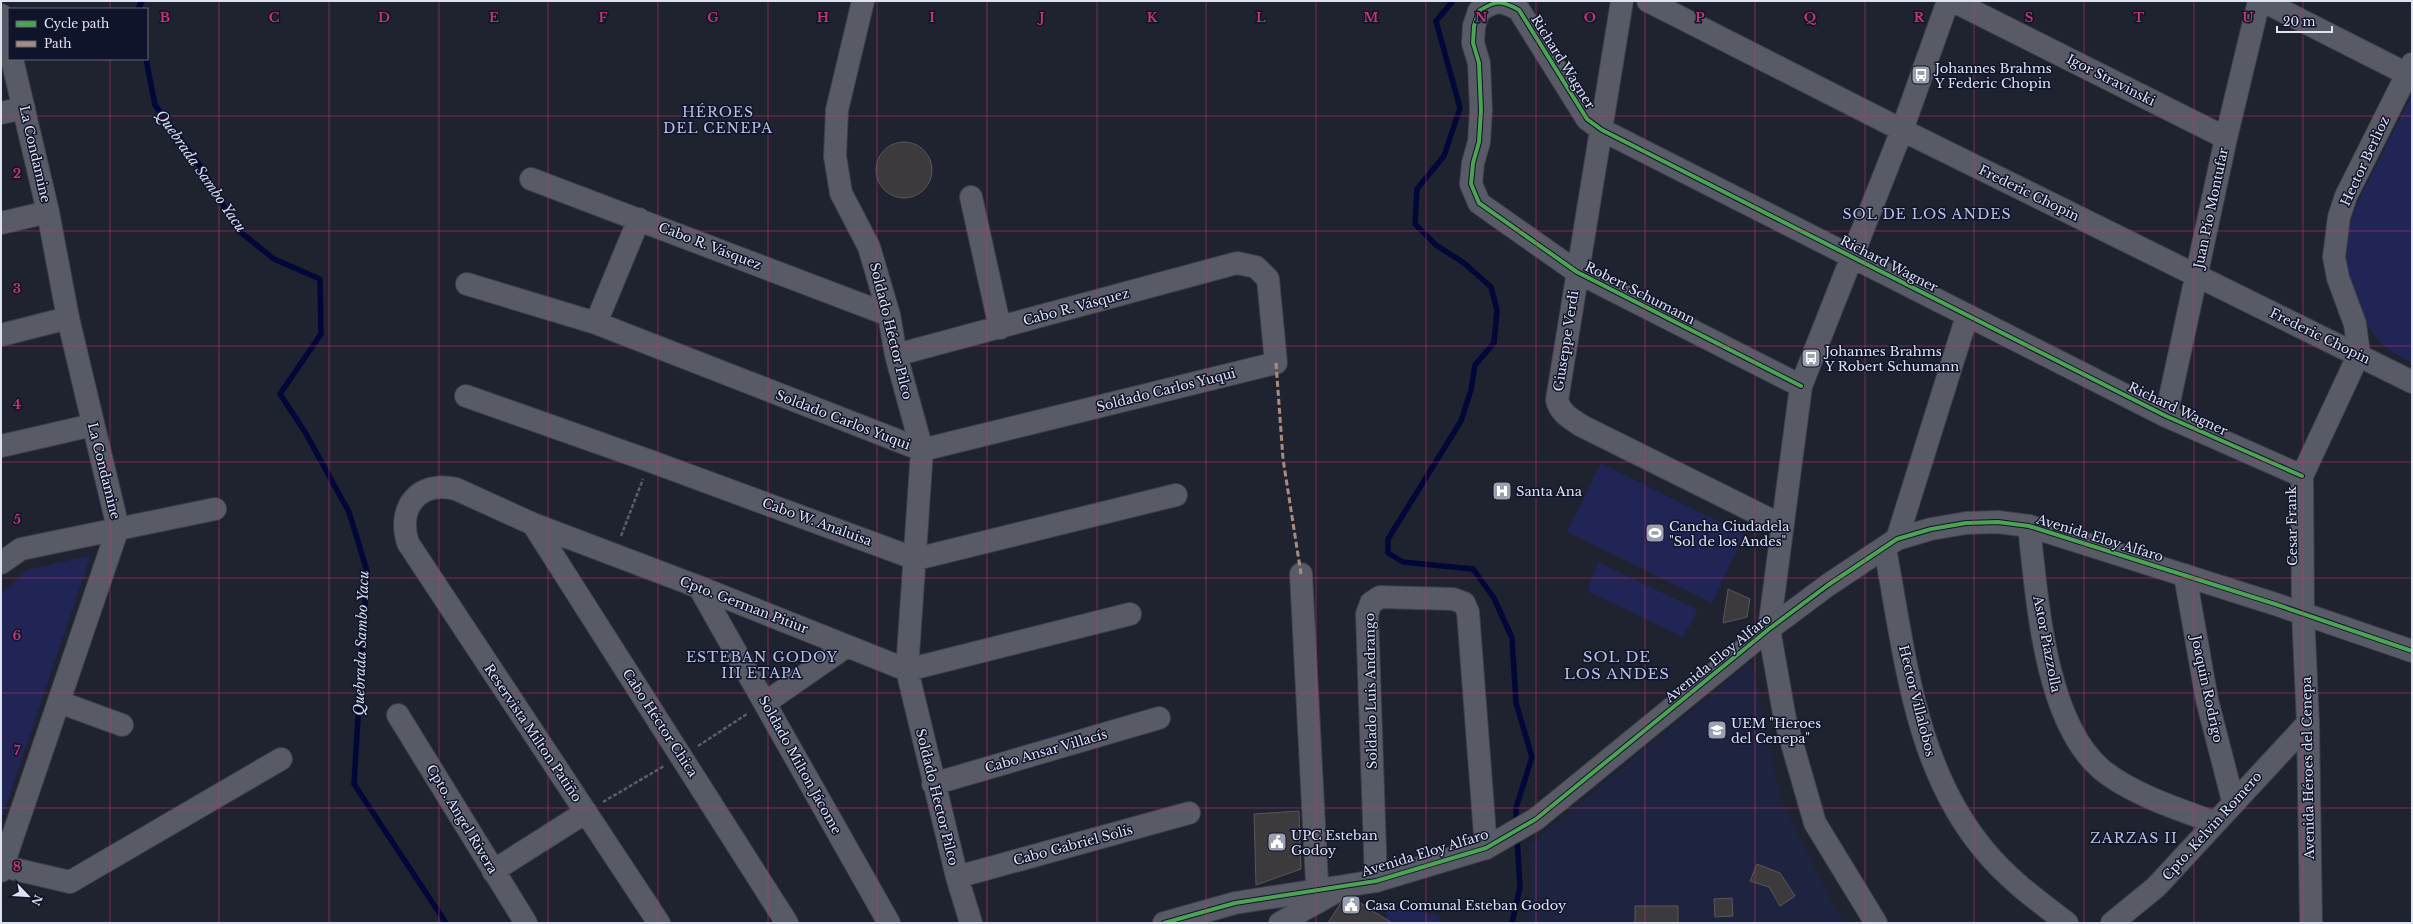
<svg xmlns="http://www.w3.org/2000/svg" width="2413" height="924" viewBox="0 0 2413 924" font-family="'Libre Baskerville',serif">
  <style>
    .built { fill: #1e243f }
    .green { fill: #202556 }
    .lines { fill: none; stroke-linecap: round; stroke-linejoin: round }
    .stream { stroke: #030737; stroke-width: 5.5 }
    .building { fill: #3c3a3c; stroke: #595657 }
    .minor-casing { stroke: #3d3f4b; stroke-width: 24 }
    .tertiary-casing { stroke: #3d3f4b; stroke-width: 24 }
    .path { stroke: #5b5e68; stroke-width: 2.5; stroke-dasharray: 4 2; stroke-linecap: butt }
    .minor { stroke: #585a65; stroke-width: 22 }
    .tertiary { stroke: #585a65; stroke-width: 22 }
    .quiet { stroke: #a88b81; stroke-width: 3; stroke-dasharray: 6 3; stroke-linecap: butt }
    .cycleway-casing { stroke: #10142b; stroke-width: 6 }
    .cycleway { stroke: #4ca352; stroke-width: 4 }
    .grid { fill: none; stroke: #c63672; stroke-width: 1; stroke-opacity: 0.55 }
    .labels { text-anchor: middle; dominant-baseline: central; stroke-width: 3; stroke-linejoin: round; paint-order: stroke }
    .street-label { font-size: 13px; fill: #dee3f4; stroke: #10142b }
    .poi-label { font-size: 13px; fill: #dee3f4; stroke: #10142b; text-anchor: start }
    .neighbourhood-label { font-size: 14px; letter-spacing: 1px; fill: #b9c1e2; stroke: #10142b }
    .water-label { font-size: 14px; font-style: italic; fill: #d3deef; stroke: #10142b }
    .quarter-label { font-size: 15px; letter-spacing: 1px; fill: #b9c1e2; stroke: #10142b }
    .grid-label { font-size: 13px; text-anchor: middle; font-weight: bold; fill: #c63672; stroke: #10142b; stroke-width: 3; stroke-linejoin: round; paint-order: stroke }
  </style>
  <rect width="100%" height="100%" fill="#1f222f"/>
  <path class="built" d="M 1751,661 L 1781,799 L 1834,907 L 1846,923 L 1525,923 L 1532,888 L 1529,845 Z"/>
  <path class="green" d="M 2412,95 L 2412,363 C 2401,357 2388,351 2379,341 C 2352,309 2341,265 2350,224 C 2354,206 2364,190 2372,174 C 2385,147 2399,121 2412,95 Z
    M 1601,463 L 1744,534 L 1712,603 L 1567,532 Z
    M 91,555 L 1,820 L 1,593 L 27,570 Z
    M 1598,562 L 1698,610 L 1683,637 L 1587,591 Z
    M 1388,906 L 1440,916 L 1439,923 L 1385,923 Z"/>
  <g class="lines">
    <path class="stream" d="M 1453,1 L 1436,21 L 1460,108 L 1444,156 L 1417,189 L 1415,224 L 1436,245 L 1464,263 L 1491,287 L 1497,310 L 1494,343 L 1475,365 L 1471,390 L 1461,421 L 1388,539 L 1388,553 L 1403,562 L 1473,569 L 1494,598 L 1512,638 L 1516,703 L 1532,757 L 1516,808 L 1516,823
      M 138,9 L 142,1
      M 146,59 L 155,105 L 200,166 L 238,230 L 274,259 L 320,279 L 321,334 L 280,394 L 305,432 L 349,512 L 367,571 L 354,784 L 446,923
      M 1512,923 L 1520,887 L 1517,836"/>
  </g>
  <path class="building" d="M876 170a28 28 0 1 1 56 0a28 28 0 1 1-56 0Z
    M 1728,589 L 1750,599 L 1747,617 L 1723,623 Z
    M 1299,811 L 1301,869 L 1256,885 L 1254,814 Z
    M 1757,864 L 1780,873 L 1795,896 L 1780,906 L 1769,887 L 1750,881 Z
    M 1351,897 L 1392,923 L 1328,923 L 1340,904 Z
    M 1732,898 L 1733,916 L 1715,917 L 1714,899 Z
    M 1635,906 L 1678,906 L 1678,923 L 1635,923 Z"/>
  <g class="lines">
    <g class="minor-casing">
      <path id="minor" d="M 863,1 L 837,110 L 835,156 L 841,193 L 869,247 L 889,315 L 896,355 L 922,450 L 907,670 L 957,877 L 971,923
        M 1622,1 L 1557,400 C 1560,413 1571,419 1582,426 L 1781,525
        M 1648,1 L 1902,130 L 2412,382
        M 1953,1 L 2226,138
        M 2263,1 L 2407,74
        M 1,113 L 24,108
        M 531,179 L 889,315
        M 971,197 L 1000,328
        M 1,223 L 48,212
        M 467,284 L 596,323 L 922,450 L 1276,363 L 1268,279 L 1256,267 L 1237,263 L 896,355
        M 596,323 L 639,219
        M 1,335 L 68,318
        M 1801,386 L 1577,272 L 1479,203 L 1471,184 L 1473,163 L 1479,142 L 1481,110 L 1479,63 L 1473,43 L 1474,26 L 1479,11 C 1496,0 1501,0 1519,10 L 1587,119 L 1602,130 L 2166,416 L 2302,476
        M 466,396 L 650,461 L 916,559 L 1176,495
        M 2166,416 L 2226,138 L 2259,1
        M 1,446 L 93,425
        M 533,524 L 787,923
        M 2029,526 C 2037,596 2044,720 2101,769 C 2129,793 2180,810 2214,822
        M 1897,539 L 1967,316
        M 1885,549 C 1905,653 1914,767 1985,851 C 2008,879 2038,901 2067,923
        M 1,563 L 21,549 L 215,509
        M 1301,574 L 1318,902
        M 2185,575 L 2207,700 L 2233,801
        M 699,587 L 889,923
        M 2303,614 L 2302,476 L 2359,354 L 2355,324 L 2338,278 L 2334,257 L 2339,217 L 2346,196 L 2412,64
        M 59,702 L 122,725
        M 765,703 L 847,646
        M 398,715 L 526,923
        M 933,784 L 1159,718
        M 1,866 L 70,882 L 281,759
        M 493,871 L 586,812
        M 957,877 L 1189,813
        M 1376,881 L 1367,614 L 1371,603 L 1380,597 L 1453,599 L 1464,603 L 1468,612 L 1486,848
        M 659,923 L 408,543 C 397,508 418,480 456,489 L 533,524 L 699,587 L 907,670 L 1130,614
        M 1876,923 L 1815,823 L 1785,719 L 1769,629 L 1801,386 L 1902,130 L 1948,1
        M 2112,923 L 2156,887 L 2308,723"/>
    </g>
    <g class="tertiary-casing">
      <path id="tertiary" d="M 1,15 L 9,47
        M 2303,614 L 2308,723 L 2311,923
        M 1,871 L 118,528 L 68,318 L 48,212 L 12,59
        M 1164,923 L 1235,903 L 1376,881 L 1486,848 L 1536,819 L 1769,629 L 1828,585 L 1897,539 L 1931,529 L 1966,523 L 1998,522 L 2029,526 L 2275,604 L 2412,651
        M 1280,923 L 1339,890"/>
    </g>
    <path class="path" d="M 621,536 L 643,479
      M 698,746 L 747,714
      M 603,802 L 664,766"/>
    <use href="#minor" class="minor"/>
    <use href="#tertiary" class="tertiary"/>
    <path class="quiet" d="M 1276,363 L 1283,459 L 1301,574"/>
    <g class="cycleway-casing">
      <path id="cycleway" d="M 1801,386 L 1577,272 L 1479,203 L 1471,184 L 1473,163 L 1479,142 L 1481,110 L 1479,63 L 1473,43 L 1474,26 L 1479,11 C 1496,0 1501,0 1519,10 L 1587,119 L 1602,130 L 2166,416 L 2302,476
        M 1164,923 L 1235,903 L 1376,881 L 1486,848 L 1536,819 L 1769,629 L 1828,585 L 1897,539 L 1931,529 L 1966,523 L 1998,522 L 2029,526 L 2275,604 L 2412,651"/>
    </g>
    <use href="#cycleway" class="cycleway"/>
  </g>
  <path class="grid" d="M 110,1 L 110,9M 219,1 L 219,923M 329,1 L 329,923M 439,1 L 439,923M 548,1 L 548,923M 658,1 L 658,923M 768,1 L 768,923M 877,1 L 877,923M 987,1 L 987,923M 1097,1 L 1097,923M 1206,1 L 1206,923M 1316,1 L 1316,923M 1426,1 L 1426,923M 1536,1 L 1536,923M 1645,1 L 1645,923M 1755,1 L 1755,923M 1865,1 L 1865,923M 1974,1 L 1974,923M 2084,1 L 2084,923M 2194,1 L 2194,923M 2303,1 L 2303,923M 110,59 L 110,923M 1,116 L 2412,116M 1,231 L 2412,231M 1,346 L 2412,346M 1,462 L 2412,462M 1,578 L 2412,578M 1,693 L 2412,693M 1,808 L 2412,808"/>
  <defs>
    <g id="bus-square" transform="scale(1)"><rect x="-9" y="-9" width="18" height="18" rx="4" fill="#9b9faf" stroke="#10142b"/><path d="M-5-6H5V4H4V6H2V4H-2V6H-4V4H-5ZM-3.5-4V0h7V-4ZM-3.5 1.2v1.5H-2V1.2ZM2 1.2v1.5H3.5V1.2Z" fill="#fff"/></g>
    <g id="hospital-square" transform="scale(1)"><rect x="-9" y="-9" width="18" height="18" rx="4" fill="#9b9faf" stroke="#10142b"/><path d="M-5-5h3v3.5h4V-5h3V5h-3V1.5h-4V5h-3Z" fill="#fff"/></g>
    <g id="stadium-square" transform="scale(1)"><rect x="-9" y="-9" width="18" height="18" rx="4" fill="#9b9faf" stroke="#10142b"/><path d="M0-5a6.5 5 0 1 0 0 10a6.5 5 0 1 0 0-10ZM-3.5-1.8h7v3.6h-7Z" fill="#fff"/></g>
    <g id="school-square" transform="scale(1)"><rect x="-9" y="-9" width="18" height="18" rx="4" fill="#9b9faf" stroke="#10142b"/><path d="M0-5L7-2L0 1L-7-2ZM-4 1L0 2.5L4 1V4Q0 6-4 4Z" fill="#fff"/></g>
    <g id="civic-square" transform="scale(1)"><rect x="-9" y="-9" width="18" height="18" rx="4" fill="#9b9faf" stroke="#10142b"/><path d="M-.6-6.5H3V-4.5H.6V-3L4-1V1h2V6H-6V1h2V-1L-.6-3ZM-1.2 2.5V6h2.4V2.5Z" fill="#fff"/></g>
  </defs>
  <g fill-rule="evenodd">
    <use href="#bus-square" x="1921" y="75"/>
    <use href="#bus-square" x="1811" y="358"/>
    <use href="#hospital-square" x="1502" y="491"/>
    <use href="#stadium-square" x="1655" y="533"/>
    <use href="#school-square" x="1717" y="730"/>
    <use href="#civic-square" x="1277" y="842"/>
    <use href="#civic-square" x="1351" y="905"/>
  </g>
  <g class="labels">
    <g class="street-label">
      <text transform="translate(1563 62) rotate(58)">Richard Wagner</text>
      <text transform="translate(2111 80) rotate(27)">Igor Stravinski</text>
      <text transform="translate(35 154) rotate(77)">La Condamine</text>
      <text transform="translate(2365 161) rotate(-65)">Hector Berlioz</text>
      <text transform="translate(2029 193) rotate(26)">Frederic Chopin</text>
      <text transform="translate(2211 208) rotate(-78)">Juan Pío Montufar</text>
      <text transform="translate(710 246) rotate(21)">Cabo R. Vásquez</text>
      <text transform="translate(1889 264) rotate(27)">Richard Wagner</text>
      <text transform="translate(1640 293) rotate(27)">Robert Schumann</text>
      <text transform="translate(1076 307) rotate(-15)">Cabo R. Vásquez</text>
      <text transform="translate(891 331) rotate(76)">Soldado Héctor Pilco</text>
      <text transform="translate(2320 336) rotate(26)">Frederic Chopin</text>
      <text transform="translate(1566 341) rotate(-81)">Giuseppe Verdi</text>
      <text transform="translate(1166 390) rotate(-14)">Soldado Carlos Yuqui</text>
      <text transform="translate(2178 409) rotate(25)">Richard Wagner</text>
      <text transform="translate(843 420) rotate(21)">Soldado Carlos Yuqui</text>
      <text transform="translate(104 471) rotate(76)">La Condamine</text>
      <text transform="translate(817 522) rotate(20)">Cabo W. Analuisa</text>
      <text transform="translate(2292 526) rotate(-91)">Cesar Frank</text>
      <text transform="translate(2100 538) rotate(17)">Avenida Eloy Alfaro</text>
      <text transform="translate(744 605) rotate(21)">Cpto. German Pitiur</text>
      <text transform="translate(2047 644) rotate(79)">Astor Piazzolla</text>
      <text transform="translate(1718 658) rotate(-39)">Avenida Eloy Alfaro</text>
      <text transform="translate(2207 689) rotate(78)">Joaquin Rodrigo</text>
      <text transform="translate(1371 691) rotate(-91)">Soldado Luis Andrango</text>
      <text transform="translate(1917 701) rotate(76)">Hector Villalobos</text>
      <text transform="translate(660 723) rotate(57)">Cabo Héctor Chica</text>
      <text transform="translate(533 733) rotate(56)">Reservista Milton Patiño</text>
      <text transform="translate(1046 751) rotate(-16)">Cabo Ansar Villacís</text>
      <text transform="translate(800 765) rotate(61)">Soldado Milton Jácome</text>
      <text transform="translate(2308 768) rotate(-91)">Avenida Héroes del Cenepa</text>
      <text transform="translate(937 797) rotate(76)">Soldado Hector Pilco</text>
      <text transform="translate(462 819) rotate(59)">Cpto. Angel Rivera</text>
      <text transform="translate(2212 826) rotate(-48)">Cpto. Kelvin Romero</text>
      <text transform="translate(1073 845) rotate(-15)">Cabo Gabriel Solís</text>
      <text transform="translate(1425 853) rotate(-17)">Avenida Eloy Alfaro</text>
    </g>
    <g class="poi-label">
      <text x="1935" y="68">Johannes Brahms<tspan x="1935" dy="15">Y Federic Chopin</tspan></text>
      <text x="1825" y="351">Johannes Brahms<tspan x="1825" dy="15">Y Robert Schumann</tspan></text>
      <text x="1516" y="491">Santa Ana</text>
      <text x="1669" y="526">Cancha Ciudadela<tspan x="1669" dy="15">"Sol de los Andes"</tspan></text>
      <text x="1731" y="723">UEM "Heroes<tspan x="1731" dy="15">del Cenepa"</tspan></text>
      <text x="1291" y="835">UPC Esteban<tspan x="1291" dy="15">Godoy</tspan></text>
      <text x="1365" y="905">Casa Comunal Esteban Godoy</text>
    </g>
    <g class="neighbourhood-label">
      <text x="718" y="112">HÉROES<tspan x="718" dy="16">DEL CENEPA</tspan></text>
      <text x="1927" y="214">SOL DE LOS ANDES</text>
      <text x="762" y="657">ESTEBAN GODOY<tspan x="762" dy="16">III ETAPA</tspan></text>
      <text x="2134" y="838">ZARZAS II</text>
    </g>
    <g class="water-label">
      <text transform="translate(201 171) rotate(55)">Quebrada Sambo Yacu</text>
      <text transform="translate(361 643) rotate(-88)">Quebrada Sambo Yacu</text>
    </g>
    <g class="quarter-label">
      <text x="1617" y="656">SOL DE<tspan x="1617" dy="17">LOS ANDES</tspan></text>
    </g>
  </g>
  <g class="grid-label">
    <text x="165" y="22">B</text>
    <text x="274" y="22">C</text>
    <text x="384" y="22">D</text>
    <text x="494" y="22">E</text>
    <text x="603" y="22">F</text>
    <text x="713" y="22">G</text>
    <text x="823" y="22">H</text>
    <text x="932" y="22">I</text>
    <text x="1042" y="22">J</text>
    <text x="1152" y="22">K</text>
    <text x="1261" y="22">L</text>
    <text x="1371" y="22">M</text>
    <text x="1481" y="22">N</text>
    <text x="1590" y="22">O</text>
    <text x="1700" y="22">P</text>
    <text x="1810" y="22">Q</text>
    <text x="1919" y="22">R</text>
    <text x="2029" y="22">S</text>
    <text x="2139" y="22">T</text>
    <text x="2248" y="22">U</text>
    <text x="17" y="178">2</text>
    <text x="17" y="293">3</text>
    <text x="17" y="409">4</text>
    <text x="17" y="524">5</text>
    <text x="17" y="640">6</text>
    <text x="17" y="755">7</text>
    <text x="17" y="871">8</text>
  </g>
  <rect width="2413" height="924" fill="none" stroke="#dee3f4" stroke-width="4"/>
  <rect x="8" y="8" width="140" height="52" fill="#10142b" stroke="#62677b"/>
  <rect x="16" y="21" width="20" height="6" fill="#4ca352" stroke="#62677b"/>
  <text x="44" y="28" font-size="12" fill="#dee3f4">Cycle path</text>
  <rect x="16" y="41" width="20" height="6" fill="#a88b81" stroke="#62677b"/>
  <text x="44" y="48" font-size="12" fill="#dee3f4">Path</text>
  <g transform="translate(28 896) rotate(115)" stroke="#10142b" stroke-width="3" paint-order="stroke">
  <path d="M0-3L7 15L0 10L-7 15Z" fill="#dee3f4"/>
  <text y="-6" font-size="11" font-weight="bold" text-anchor="middle" fill="#dee3f4">N</text>
  </g>
  <path d="M2277 26v6h55v-6" fill="none" stroke="#dee3f4" stroke-width="2"/>
  <text x="2283" y="26" font-size="12" fill="#dee3f4" stroke="#10142b" stroke-width="3" paint-order="stroke">20 m</text>
</svg>
